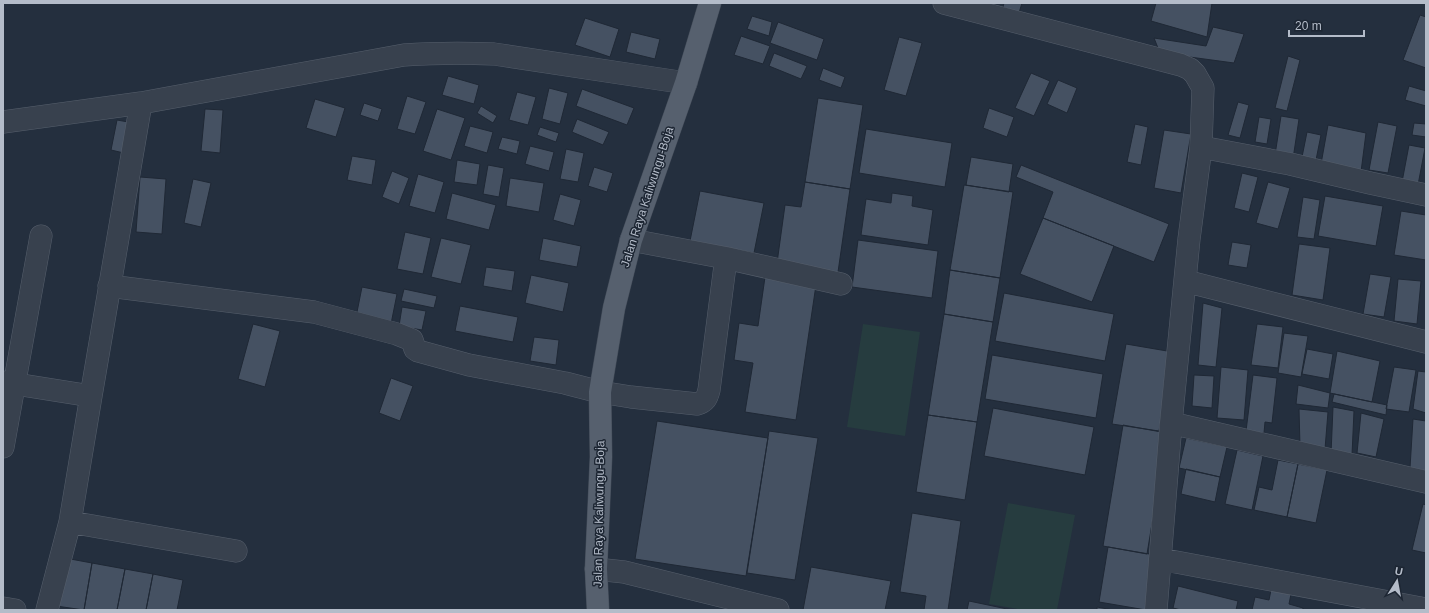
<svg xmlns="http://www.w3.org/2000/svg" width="1429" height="613" viewBox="0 0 1429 613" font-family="Helvetica,sans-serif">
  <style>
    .green { fill: #263c3f }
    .building { fill: #455162; stroke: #1f2835 }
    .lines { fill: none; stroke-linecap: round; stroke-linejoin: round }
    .minor-casing { stroke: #565f6c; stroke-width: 23 }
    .major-casing { stroke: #414a57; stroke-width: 23 }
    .minor { stroke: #38414e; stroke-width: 22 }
    .major { stroke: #56606e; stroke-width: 22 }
    .labels { text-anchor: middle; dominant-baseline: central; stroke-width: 3; stroke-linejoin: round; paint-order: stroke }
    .street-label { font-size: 12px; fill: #b4bcc9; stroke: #1d2633 }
  </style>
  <rect width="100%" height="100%" fill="#242f3e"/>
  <path class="green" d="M 863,324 L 920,332 L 905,436 L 847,427 Z
    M 1008,503 L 1075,515 L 1057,610 L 1024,610 L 989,604 Z"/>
  <path class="building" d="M 1004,3 L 1022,3 L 1019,13 L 1003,7 Z
    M 1156,3 L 1212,3 L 1207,37 L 1151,21 Z
    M 1420,15 L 1426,17 L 1426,68 L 1403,60 Z
    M 752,16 L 772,22 L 769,36 L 747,29 Z
    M 585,18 L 619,29 L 610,57 L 575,45 Z
    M 778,22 L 824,39 L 817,60 L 770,43 Z
    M 1213,27 L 1244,34 L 1234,63 L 1160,53 L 1154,38 L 1206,46 Z
    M 631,32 L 660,39 L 655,59 L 626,52 Z
    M 741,36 L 770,46 L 763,64 L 734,55 Z
    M 899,37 L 922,43 L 906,96 L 884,90 Z
    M 774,53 L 807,66 L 801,79 L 769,66 Z
    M 1288,56 L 1300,60 L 1287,111 L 1275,108 Z
    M 823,68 L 845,77 L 841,88 L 819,80 Z
    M 1031,73 L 1050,81 L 1034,116 L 1015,108 Z
    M 448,76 L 479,85 L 474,104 L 442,95 Z
    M 1058,80 L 1077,88 L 1067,113 L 1047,104 Z
    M 1409,86 L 1426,91 L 1426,106 L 1405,100 Z
    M 549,88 L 568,93 L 560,124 L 542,119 Z
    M 582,89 L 634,108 L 627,125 L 576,106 Z
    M 517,92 L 536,97 L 528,125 L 509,120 Z
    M 407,96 L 426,102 L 415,134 L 397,129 Z
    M 818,98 L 863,105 L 850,189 L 805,182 Z
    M 315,99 L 345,108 L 336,137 L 306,128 Z
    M 1238,102 L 1249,105 L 1240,138 L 1228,135 Z
    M 364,103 L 382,109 L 378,121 L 360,115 Z
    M 481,106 L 497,116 L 493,123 L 477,113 Z
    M 989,108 L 1014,117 L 1007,137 L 983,128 Z
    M 205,109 L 223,110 L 220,153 L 201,151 Z
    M 437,109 L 465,118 L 451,160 L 423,151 Z
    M 1281,116 L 1299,119 L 1293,159 L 1275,155 Z
    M 1259,117 L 1271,119 L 1267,144 L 1255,142 Z
    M 577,119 L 609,132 L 603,145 L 572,132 Z
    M 117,120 L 134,123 L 128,154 L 111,150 Z
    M 1378,122 L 1397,126 L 1388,173 L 1369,170 Z
    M 1414,123 L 1426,124 L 1426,137 L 1412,135 Z
    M 1135,124 L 1148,127 L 1141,165 L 1127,162 Z
    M 1328,125 L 1366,133 L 1361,172 L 1321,164 Z
    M 470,126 L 493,132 L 487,153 L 464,146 Z
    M 540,127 L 559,133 L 556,142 L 537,135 Z
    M 866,129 L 952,143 L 945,187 L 859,173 Z
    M 1164,130 L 1191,134 L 1181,193 L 1154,188 Z
    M 1307,132 L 1321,135 L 1316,160 L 1302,157 Z
    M 502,137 L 520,141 L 517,154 L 498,149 Z
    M 1409,145 L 1425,148 L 1418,185 L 1402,182 Z
    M 530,146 L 554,152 L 549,171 L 525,164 Z
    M 566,149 L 584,153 L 578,182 L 560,179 Z
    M 352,156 L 376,160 L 372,185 L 347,180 Z
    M 971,157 L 1013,164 L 1009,192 L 966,185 Z
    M 457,160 L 480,164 L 477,185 L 454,182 Z
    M 488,165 L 504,168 L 499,197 L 483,194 Z
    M 1021,165 L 1169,224 L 1154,262 L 1043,218 L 1053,192 L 1016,177 Z
    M 594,167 L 613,173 L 607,192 L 588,186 Z
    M 392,171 L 409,178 L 399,204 L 382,197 Z
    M 1242,173 L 1258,177 L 1249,212 L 1234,208 Z
    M 418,174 L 444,182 L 435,213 L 409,206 Z
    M 140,177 L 166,179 L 162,234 L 136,232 Z
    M 510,178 L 544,183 L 539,212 L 506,206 Z
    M 193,179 L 211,183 L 201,227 L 184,223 Z
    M 805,182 L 850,189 L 837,279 L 777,263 L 785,205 L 801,207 Z
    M 1268,182 L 1290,188 L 1278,229 L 1256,223 Z
    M 964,185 L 1013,192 L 1000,278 L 950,270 Z
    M 700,191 L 764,203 L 754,253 L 690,241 Z
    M 452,193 L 496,205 L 489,230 L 446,219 Z
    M 892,193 L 913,196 L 912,206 L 933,210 L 928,245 L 861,235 L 866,199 L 891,203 Z
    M 560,194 L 581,200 L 574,226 L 553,220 Z
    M 1325,196 L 1383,206 L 1376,246 L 1318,236 Z
    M 1303,197 L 1320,200 L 1314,239 L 1297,237 Z
    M 1401,211 L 1426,215 L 1426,260 L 1394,255 Z
    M 1043,218 L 1114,246 L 1092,302 L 1020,274 Z
    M 405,232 L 431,238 L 423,274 L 397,269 Z
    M 441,238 L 471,245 L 461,284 L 431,277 Z
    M 543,238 L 581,246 L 577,267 L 539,260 Z
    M 858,240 L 938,251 L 932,298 L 852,287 Z
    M 1232,242 L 1251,245 L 1247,268 L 1228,265 Z
    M 1299,244 L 1330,248 L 1323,300 L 1292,295 Z
    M 486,267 L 515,271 L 512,291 L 483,286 Z
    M 950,270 L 1000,278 L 993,322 L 944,314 Z
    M 1370,274 L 1391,277 L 1384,317 L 1363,314 Z
    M 531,275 L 569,283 L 563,312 L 525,303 Z
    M 765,277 L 816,285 L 796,420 L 745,412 L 753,363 L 734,360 L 739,323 L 758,326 Z
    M 1398,279 L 1421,281 L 1417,324 L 1394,321 Z
    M 362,287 L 397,294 L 391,324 L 356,317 Z
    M 404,289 L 437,296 L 434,308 L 401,301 Z
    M 1004,293 L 1114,314 L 1105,361 L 995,341 Z
    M 1203,303 L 1222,308 L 1216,367 L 1198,365 Z
    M 460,306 L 518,317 L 513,342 L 455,331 Z
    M 402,307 L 426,311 L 422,330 L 399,326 Z
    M 944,314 L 993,322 L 977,422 L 928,415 Z
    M 253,324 L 280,331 L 265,387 L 238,379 Z
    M 1257,324 L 1283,327 L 1278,368 L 1251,365 Z
    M 1284,333 L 1308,336 L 1301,377 L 1278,373 Z
    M 534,337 L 559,340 L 556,365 L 530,361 Z
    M 1126,344 L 1173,352 L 1159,431 L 1112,424 Z
    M 1307,349 L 1333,354 L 1329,379 L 1302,374 Z
    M 1337,351 L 1380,361 L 1372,402 L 1330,393 Z
    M 992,355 L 1103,374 L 1096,418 L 985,399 Z
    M 1221,367 L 1248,370 L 1244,420 L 1217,418 Z
    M 1394,367 L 1416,370 L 1409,412 L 1386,409 Z
    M 1418,371 L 1426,372 L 1426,413 L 1413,409 Z
    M 1194,375 L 1214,376 L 1212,408 L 1192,406 Z
    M 1253,375 L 1277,378 L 1272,423 L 1265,422 L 1264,433 L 1246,431 Z
    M 391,378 L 413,386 L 400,421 L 379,413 Z
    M 1298,385 L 1330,393 L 1328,408 L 1296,404 Z
    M 1334,394 L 1387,405 L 1386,415 L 1332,402 Z
    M 1333,407 L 1354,411 L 1352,455 L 1331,454 Z
    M 993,408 L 1094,427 L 1085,475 L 984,456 Z
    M 1299,409 L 1328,412 L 1325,449 L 1300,447 Z
    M 1361,413 L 1384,419 L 1376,457 L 1357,453 Z
    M 928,415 L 977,422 L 965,500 L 916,492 Z
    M 1413,419 L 1426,421 L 1426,471 L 1410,468 Z
    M 657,421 L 768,438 L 746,576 L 635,559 Z
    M 1123,425 L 1167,433 L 1147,554 L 1103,546 Z
    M 769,431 L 818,438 L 795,580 L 747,573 Z
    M 1186,438 L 1227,447 L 1220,477 L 1179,468 Z
    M 1237,450 L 1263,456 L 1252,510 L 1225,504 Z
    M 1278,460 L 1298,464 L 1287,517 L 1254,510 L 1259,487 L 1272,490 Z
    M 1298,464 L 1327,470 L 1316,523 L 1287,517 Z
    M 1186,469 L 1220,477 L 1215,502 L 1181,494 Z
    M 1423,504 L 1426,505 L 1426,553 L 1412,550 Z
    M 912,513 L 961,521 L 948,610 L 924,610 L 926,596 L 900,592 Z
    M 1108,547 L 1155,555 L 1146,610 L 1099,602 Z
    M 65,558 L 92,563 L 84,610 L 56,606 Z
    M 92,563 L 125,569 L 117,610 L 84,610 Z
    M 811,567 L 891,581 L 885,610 L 803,610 Z
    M 125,569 L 153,574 L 146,610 L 117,610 Z
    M 153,574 L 183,580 L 177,610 L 146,610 Z
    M 1178,586 L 1238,601 L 1236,610 L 1181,610 L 1173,608 Z
    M 1271,590 L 1291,594 L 1289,604 L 1303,608 L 1303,610 L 1252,610 L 1255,597 L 1269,600 Z
    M 969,601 L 1012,610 L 967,610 Z
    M 1097,607 L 1113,610 L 1097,610 Z"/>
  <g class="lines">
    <g class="minor-casing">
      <path id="minor" d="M 944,3 L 1181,65 L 1190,69 L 1195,74 L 1203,88 L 1201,147 L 1189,239 L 1171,423 L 1156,610
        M 3,122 L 141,103 L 404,55 C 434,53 464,53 494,54 L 686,83
        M 1201,147 L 1290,164 L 1370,183 L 1426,195
        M 726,258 L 841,284
        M 1185,281 L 1426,342
        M 109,286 L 314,312 L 397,334 L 412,340 L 415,349 L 418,351 L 469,365 L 565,383 L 600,392 L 631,397 L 697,404 C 705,402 707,398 709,390 L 726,258 L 631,240
        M 3,382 L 91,396 L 141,103
        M 1171,423 L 1426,482
        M 3,447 L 41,236
        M 70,522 L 236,551
        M 1160,559 L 1426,609
        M 596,569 L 624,572 L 778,610
        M 3,608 L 15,610
        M 47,610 L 70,522 L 91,396"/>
    </g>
    <g class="major-casing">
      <path id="major" d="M 598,610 L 596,569 L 601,457 L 600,392 L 614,308 L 631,240 L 686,83 L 710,3"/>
    </g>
    <use href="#minor" class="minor"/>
    <use href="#major" class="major"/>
  </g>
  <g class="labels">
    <g class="street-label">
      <text transform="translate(647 197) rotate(-72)">Jalan Raya Kaliwungu-Boja</text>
      <text transform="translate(599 514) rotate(-89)">Jalan Raya Kaliwungu-Boja</text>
    </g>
  </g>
  <rect width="1429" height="613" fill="none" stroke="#b4bcc9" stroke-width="8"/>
  <g transform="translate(1397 581) rotate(11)" stroke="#1d2633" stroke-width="3" paint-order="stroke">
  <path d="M0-3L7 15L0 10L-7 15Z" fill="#b4bcc9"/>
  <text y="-6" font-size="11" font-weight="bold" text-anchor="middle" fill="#b4bcc9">U</text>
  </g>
  <path d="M1289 30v6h75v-6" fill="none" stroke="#b4bcc9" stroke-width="2"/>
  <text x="1295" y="30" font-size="12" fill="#b4bcc9" stroke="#1d2633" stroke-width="3" paint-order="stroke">20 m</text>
</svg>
